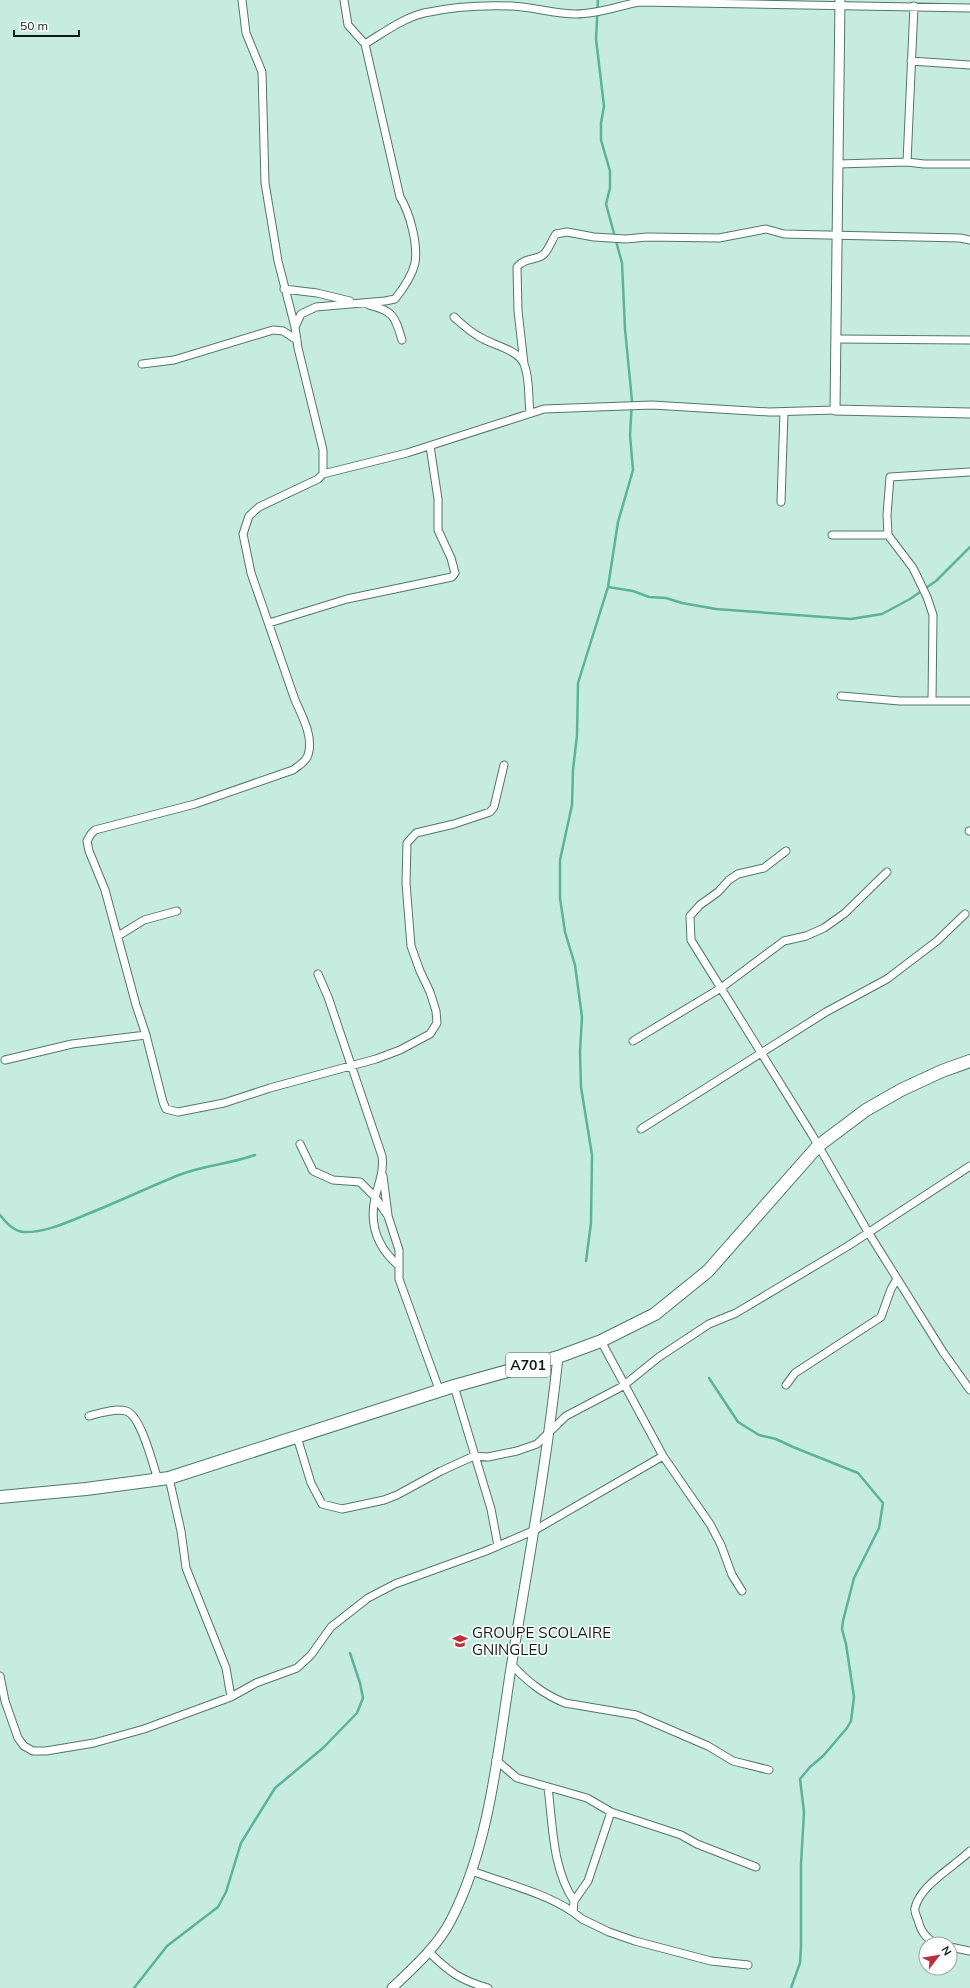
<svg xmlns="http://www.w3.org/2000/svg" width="970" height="1988" viewBox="0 0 970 1988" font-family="Mulish,sans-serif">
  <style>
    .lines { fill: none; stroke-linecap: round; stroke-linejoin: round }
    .stream { stroke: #5bb499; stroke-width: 2.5 }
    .minor-casing { stroke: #53766a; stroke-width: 9 }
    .tertiary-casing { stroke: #53766a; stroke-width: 11 }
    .primary-casing { stroke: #53766a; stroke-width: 14 }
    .minor { stroke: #fff; stroke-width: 7 }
    .tertiary { stroke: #fff; stroke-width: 9 }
    .primary { stroke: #fff; stroke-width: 12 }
    .labels { text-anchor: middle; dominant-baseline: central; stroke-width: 3; stroke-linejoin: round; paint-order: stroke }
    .shield { fill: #fff; stroke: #56605d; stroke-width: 1 }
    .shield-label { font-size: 14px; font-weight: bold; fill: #0e1c17 }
    .poi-label { font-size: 15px; fill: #0e1c17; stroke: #fff; text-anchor: start }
  </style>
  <rect width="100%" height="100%" fill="#c6ecdf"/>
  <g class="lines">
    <path class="stream" d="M 608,587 L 633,591 L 649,597 L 666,598 L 682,603 L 716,609 L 851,619 L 882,614 L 910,599 L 936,581 L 970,547
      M 0,1215 C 5,1222 14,1231 23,1232 C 46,1233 70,1221 90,1213 C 120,1201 149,1187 179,1175 C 204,1165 230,1164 255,1155
      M 586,1261 L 591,1223 L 592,1155 L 581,1087 L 580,1052 L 582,1017 L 575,965 L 565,932 L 560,898 L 560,860 L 572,805 L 573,770 L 577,735 L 578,683 L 608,587 L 618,522 L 633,470 L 630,435 L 632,401 L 625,329 L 622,263 L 606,204 L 610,188 L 610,171 L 601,140 L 601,123 L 604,106 L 596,39 L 598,0
      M 709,1378 L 738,1422 L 759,1435 L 776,1439 L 793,1447 L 858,1473 L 883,1503 L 879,1528 L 854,1578 L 843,1621 L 842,1629 L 846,1644 L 854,1697 L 851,1721 L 847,1728 L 823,1756 L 810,1767 L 800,1779 L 804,1812 L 801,1864 L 801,1946 L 800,1963 L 791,1988
      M 134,1988 L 167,1946 L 218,1907 L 226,1892 L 241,1843 L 275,1788 L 323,1748 L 357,1713 L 363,1698 L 360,1683 L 350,1653"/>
    <g class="minor-casing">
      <path id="minor" d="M 242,0 L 246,33 L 262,72 L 265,183 L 278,261 L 295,327 L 298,348 L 323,450 L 323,474 L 318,479 L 259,507 L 249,516 L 243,534 L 251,573 L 295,700 C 302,716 314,737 308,755 C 306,762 298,766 293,770 L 195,804 L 95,830 L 91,834 L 87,841 L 89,851 L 105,890 L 136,1005 L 146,1035 L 163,1102 L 166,1109 L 178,1112 L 224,1103 L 270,1088 L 376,1059 L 400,1050 L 430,1034 L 437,1023 L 436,1011 L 430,992 L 420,971 L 411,946 L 406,883 L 407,843 L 416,833 L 454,824 L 490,812 L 494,807 L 504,765
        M 365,44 C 383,33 403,18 424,13 C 451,7 484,5 512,6 C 534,7 554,14 576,14 C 598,14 618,6 639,2 L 970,8
        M 911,61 L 970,65
        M 907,162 L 924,164 L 970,164
        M 838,164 L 907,162 L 914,6
        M 284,289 L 317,293 L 350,301
        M 369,305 C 394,311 395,317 402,340
        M 454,317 C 462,324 469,331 478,336 C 491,345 518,349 524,364 C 530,378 528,397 530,412
        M 295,327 L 301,314 L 316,307 L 385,301 L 395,299 C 403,289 412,276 415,263 C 418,244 410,213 400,197 L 365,44 L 348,25 L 344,0
        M 836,339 L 970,340
        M 142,364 L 174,360 L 273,330 L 283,331 L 297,340
        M 524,364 L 518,311 L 517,267 C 526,257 534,261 543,255 C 549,250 551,241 556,234 L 567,232 L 594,237 L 626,239 L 647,237 L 719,238 L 766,229 L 784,234 L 960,238 L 970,240
        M 323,474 L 407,453 L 544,409 L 652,405 L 769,412 L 835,410
        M 781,502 L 784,412
        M 832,535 L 888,535 L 913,568 L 927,597 L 933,615 L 932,701
        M 888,535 L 887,515 L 890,477 L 970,472
        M 269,623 L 347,599 L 452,577 L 455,573 L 451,558 L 438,530 L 438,499 L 430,446
        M 841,696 L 900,701 L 970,701
        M 969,831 L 970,831
        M 786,851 L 764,868 L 738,874 L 729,880 L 718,892 L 700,905 L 690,916 L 691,940 L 811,1133 L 868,1232 L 943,1352 L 970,1390
        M 118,936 L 144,920 L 177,911
        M 318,974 L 328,997 L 382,1156 C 384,1172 379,1182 375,1198 C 369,1225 378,1248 399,1266
        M 633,1041 L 721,988 L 784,941 L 806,936 L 824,928 L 845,913 L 887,872
        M 5,1060 L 72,1044 L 146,1035
        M 641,1129 L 826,1012 L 887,979 L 937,941 L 965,914
        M 300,1144 L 313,1171 L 333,1180 L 360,1182 L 375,1197 L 388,1216 L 399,1250 L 399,1279 L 440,1392
        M 383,1176 L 388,1215
        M 601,1341 L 663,1456 L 710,1524 L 721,1545 L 732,1575 L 742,1591
        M 786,1385 L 795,1373 L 881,1317 L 891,1289 L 897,1279
        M 454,1386 L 491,1509 L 498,1546
        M 89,1416 C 100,1413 115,1408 126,1411 C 141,1415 153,1465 158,1480
        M 297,1437 L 311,1483 L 322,1504 L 342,1509 L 384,1500 L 397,1495 L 441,1471 L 474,1456 L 488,1457 L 517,1451 L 537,1444 L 566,1416 L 623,1386 L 659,1357 L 709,1324 L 736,1313 L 848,1246 L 970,1166
        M 169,1478 L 181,1531 L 186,1568 L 226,1668 L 231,1697
        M 512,1665 C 528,1682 543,1694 565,1703 L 636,1715 L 708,1746 L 733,1761 L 769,1770
        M 0,1676 L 5,1701 L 18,1738 L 24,1746 L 33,1751 L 46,1751 L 94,1743 L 144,1729 L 231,1697 L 256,1683 L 297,1668 L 311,1655 L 331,1627 L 368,1598 L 395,1584 L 486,1551 L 535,1530 L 663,1456
        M 496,1760 L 517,1778 L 587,1798 L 611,1812 L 588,1881 L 574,1901 L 573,1912 L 582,1919 L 609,1932 L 635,1941 L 711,1961 L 748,1965
        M 548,1788 C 553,1825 552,1868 574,1901
        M 611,1812 L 681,1835 L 697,1844 L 756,1867
        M 472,1871 C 506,1884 543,1892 573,1912
        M 936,1944 C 926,1938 921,1932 918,1920 C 917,1917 914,1912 915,1908 C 920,1885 954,1867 970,1851
        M 950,1947 L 970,1951
        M 428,1951 C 449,1972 460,1980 488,1988"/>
    </g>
    <g class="tertiary-casing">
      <path id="tertiary" d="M 840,0 L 835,410 L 970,413
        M 392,1988 C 413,1968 438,1946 451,1920 C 490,1845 498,1750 511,1668 C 528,1564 547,1461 558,1357"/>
    </g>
    <g class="primary-casing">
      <path id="primary" d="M 0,1497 L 86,1489 L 169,1478 L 454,1386 L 558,1357 L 601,1341 L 655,1314 L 708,1271 L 818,1146 L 866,1110 L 901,1090 L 942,1071 L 970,1061"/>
    </g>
    <use href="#minor" class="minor"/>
    <use href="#tertiary" class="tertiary"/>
    <use href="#primary" class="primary"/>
  </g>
  <defs>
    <g id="school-bare" transform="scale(1.2)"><path d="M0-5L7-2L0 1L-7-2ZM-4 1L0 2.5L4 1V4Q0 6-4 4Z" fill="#bd2d3a" stroke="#fff" stroke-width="2.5" paint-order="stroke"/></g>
  </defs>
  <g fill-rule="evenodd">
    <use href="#school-bare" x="460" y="1641"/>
  </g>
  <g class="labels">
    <rect class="shield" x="506" y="1353" width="44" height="24" rx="3"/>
    <g class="shield-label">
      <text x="528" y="1365">A701</text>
    </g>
    <g class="poi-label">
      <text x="472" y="1632">GROUPE SCOLAIRE<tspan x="472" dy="17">GNINGLEU</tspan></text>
    </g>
  </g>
  <g transform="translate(938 1956) rotate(59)"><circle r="19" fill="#ffffff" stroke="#9fa4a2"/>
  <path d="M0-3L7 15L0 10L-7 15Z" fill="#bd2d3a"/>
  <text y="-6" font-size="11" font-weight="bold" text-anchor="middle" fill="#0e1c17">N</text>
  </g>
  <path d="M14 30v6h65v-6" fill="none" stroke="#0e1c17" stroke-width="2"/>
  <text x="20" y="30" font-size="12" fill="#0e1c17" stroke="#ffffff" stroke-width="3" paint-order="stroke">50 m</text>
</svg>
